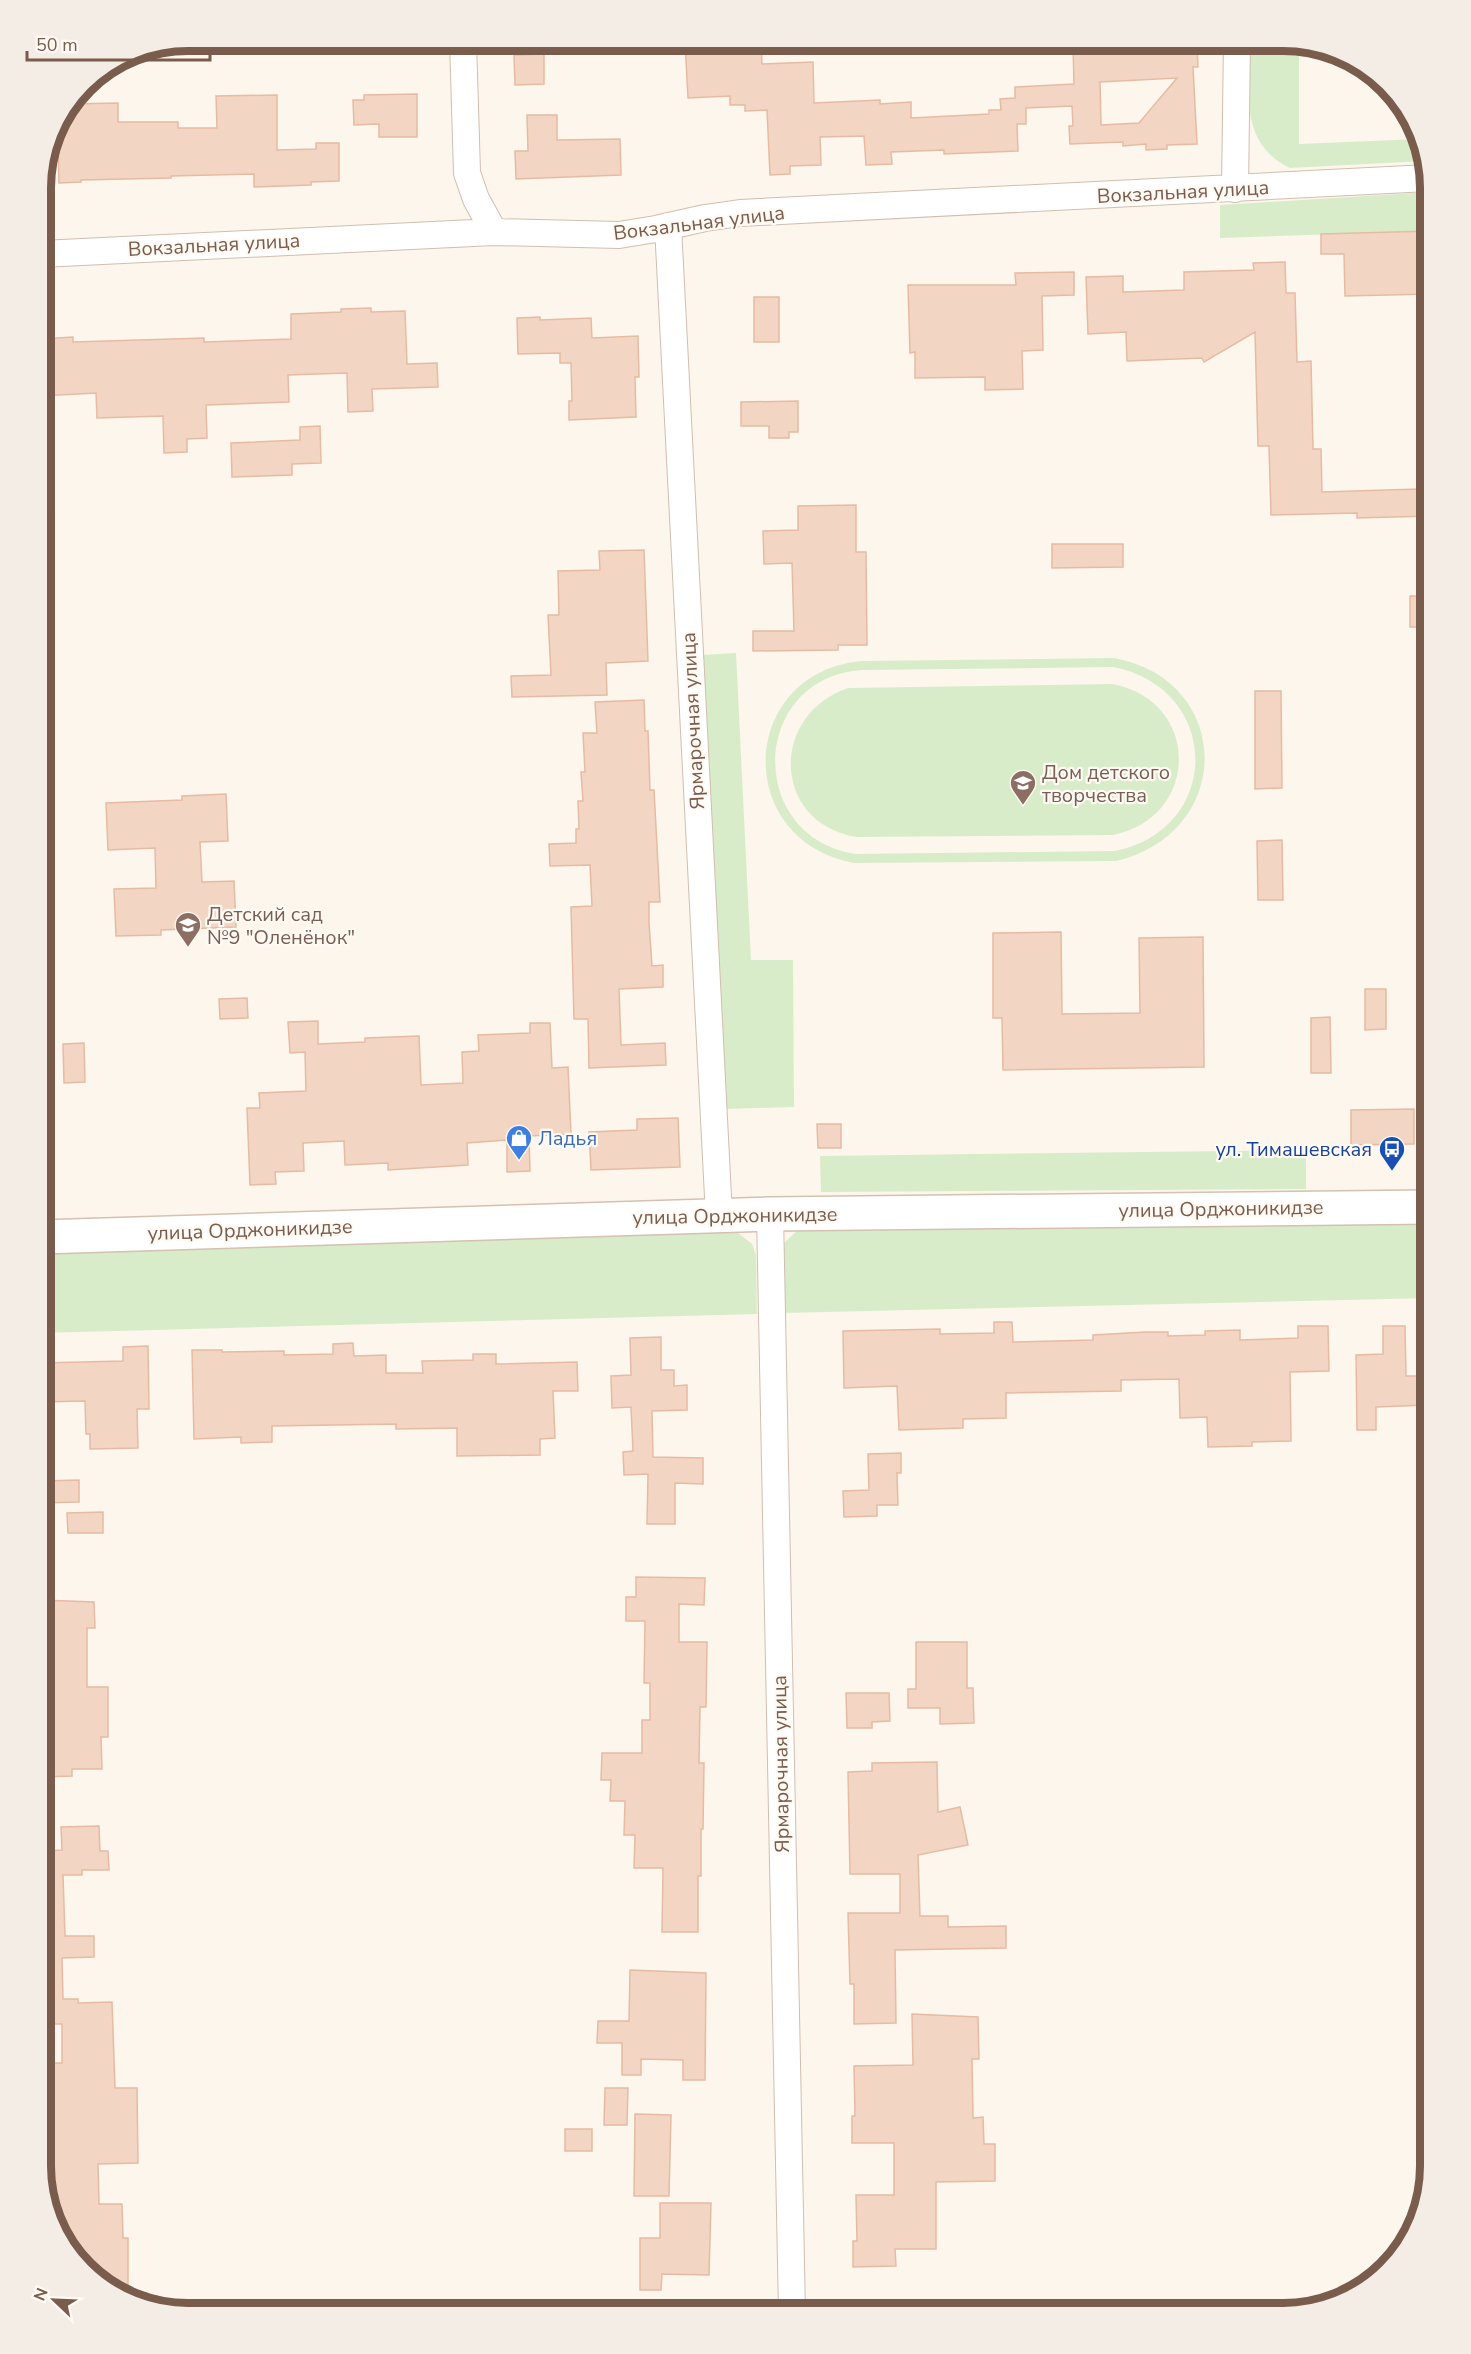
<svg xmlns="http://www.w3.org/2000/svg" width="1471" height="2354" viewBox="0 0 1471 2354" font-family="'Nunito Sans',sans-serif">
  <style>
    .green { fill: #d8ecc9; fill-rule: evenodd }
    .building { fill: #f3d5c3; stroke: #e6bba3; stroke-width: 1.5; fill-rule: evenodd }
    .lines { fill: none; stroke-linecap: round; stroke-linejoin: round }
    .minor-casing { stroke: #d1beb0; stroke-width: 28 }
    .secondary-casing { stroke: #d6c0b0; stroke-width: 36 }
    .minor { stroke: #fff; stroke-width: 26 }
    .secondary { stroke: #fff; stroke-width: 33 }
    .labels { text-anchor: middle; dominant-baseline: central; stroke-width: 4.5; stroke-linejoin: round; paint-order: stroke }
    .street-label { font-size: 20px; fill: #7a5c4d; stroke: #fffaf3 }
    .education-label { font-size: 20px; fill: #785e54; stroke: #fffaf3; text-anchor: start }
    .shop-label { font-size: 20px; fill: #366cbe; stroke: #fffaf3; text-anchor: start }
    .transit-label { font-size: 20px; fill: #164399; stroke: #fffaf3; text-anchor: end }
    .rim { fill: none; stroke: #7a5c4d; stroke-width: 8 }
  </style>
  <rect width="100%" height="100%" fill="#fdf6ec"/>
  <path class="green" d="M 1299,54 L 1299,144 L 1419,139 L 1424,161 L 1290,168 C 1243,146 1248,98 1248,55 Z
    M 1430,192 L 1430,231 L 1220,238 L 1220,205 Z
    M 736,653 L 751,960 L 793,960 L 794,1107 L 725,1109 L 701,655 Z
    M 1114,658 C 1234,680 1235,833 1116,861 L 854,863 C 731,840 739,672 862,661 ZM 1113,667 C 1222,688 1223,829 1115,851 L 855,854 C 744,836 751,676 863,670 Z
    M 1112,684 C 1201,700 1201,817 1113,835 L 856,837 C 772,823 769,715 848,688 Z
    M 1306,1150 L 1306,1189 L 821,1192 L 820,1156 Z
    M 1430,1221 L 1430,1298 L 782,1313 L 781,1249 L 786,1241 L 797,1231 Z
    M 737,1232 L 752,1244 L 756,1255 L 757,1314 L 41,1333 L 41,1253 Z"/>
  <path class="building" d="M 685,41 L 761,41 L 762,64 L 813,62 L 814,103 L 880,100 L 880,104 L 911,102 L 911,118 L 989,114 L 989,110 L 1001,110 L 1000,99 L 1015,98 L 1015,87 L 1074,84 L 1073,45 L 1137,44 L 1137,47 L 1197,44 L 1198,67 L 1193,67 L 1197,144 L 1167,145 L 1167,149 L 1146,150 L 1146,144 L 1123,146 L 1123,142 L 1070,144 L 1069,126 L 1073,126 L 1072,106 L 1026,108 L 1026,124 L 1017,124 L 1018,151 L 944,154 L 944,150 L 891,152 L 892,164 L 866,165 L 864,136 L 820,137 L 821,165 L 790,166 L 790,174 L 770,175 L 767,110 L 745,111 L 745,105 L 730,105 L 730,96 L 688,98 ZM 1177,78 L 1139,123 L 1101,125 L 1100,82 Z
    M 544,54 L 544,84 L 515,85 L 514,55 Z
    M 417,94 L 417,137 L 379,137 L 379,124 L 354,125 L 353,100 L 364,100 L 364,95 Z
    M 277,95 L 277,150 L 316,149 L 316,143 L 339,143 L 339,181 L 311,182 L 311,185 L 254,187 L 254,174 L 171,176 L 171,178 L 81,180 L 81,182 L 59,183 L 58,144 L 49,145 L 52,131 L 70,104 L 118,103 L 118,122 L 178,122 L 178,128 L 217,128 L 216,96 Z
    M 527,115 L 557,115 L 557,140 L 620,139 L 621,175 L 516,179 L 515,151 L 528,151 Z
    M 1431,231 L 1431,294 L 1345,296 L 1344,254 L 1321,254 L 1321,234 Z
    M 1285,262 L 1286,293 L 1295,293 L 1297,362 L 1311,361 L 1313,449 L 1321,449 L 1322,492 L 1418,489 L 1418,493 L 1431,493 L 1431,516 L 1357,518 L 1357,513 L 1271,515 L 1269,446 L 1258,446 L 1255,332 L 1204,362 L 1202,358 L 1127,361 L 1126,332 L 1088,334 L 1086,277 L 1123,276 L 1123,292 L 1184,290 L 1184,272 L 1254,270 L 1253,263 Z
    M 1074,272 L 1074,295 L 1042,296 L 1043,350 L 1022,351 L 1023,389 L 985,390 L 985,377 L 915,378 L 915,352 L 910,353 L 908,285 L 1016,285 L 1015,273 Z
    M 754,297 L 779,297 L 779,342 L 754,342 Z
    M 371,308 L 371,312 L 405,311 L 407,364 L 437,363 L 438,387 L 372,389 L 373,411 L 348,412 L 347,373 L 288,375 L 289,402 L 206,405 L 207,438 L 187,439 L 187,452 L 164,453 L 163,416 L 97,418 L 96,393 L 41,396 L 41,339 L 73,337 L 73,342 L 204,338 L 204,342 L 291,339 L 291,314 L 341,312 L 341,309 Z
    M 540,317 L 540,320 L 591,318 L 592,338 L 638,336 L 639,377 L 635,377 L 636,417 L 569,420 L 569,401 L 572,401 L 571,363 L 560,363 L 560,353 L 518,354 L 517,318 Z
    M 798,401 L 798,432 L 789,432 L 789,438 L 769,438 L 769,426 L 741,426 L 741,402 Z
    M 320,426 L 321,463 L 292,464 L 292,475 L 232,477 L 231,443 L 300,440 L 300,427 Z
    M 856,505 L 856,552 L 866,552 L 867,645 L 838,645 L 838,650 L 753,651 L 753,631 L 794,631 L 792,563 L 764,564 L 763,531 L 798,530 L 798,506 Z
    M 1052,544 L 1123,544 L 1123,567 L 1052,568 Z
    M 644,550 L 648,661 L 606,663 L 607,695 L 512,697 L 511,676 L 551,675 L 548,615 L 559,615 L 558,571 L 600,570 L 599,551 Z
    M 1410,596 L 1431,596 L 1431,627 L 1410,627 Z
    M 1255,691 L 1281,691 L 1282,788 L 1255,789 Z
    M 644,700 L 645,731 L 648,731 L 650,790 L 654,790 L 660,902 L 649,902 L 649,923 L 652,966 L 663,965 L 663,987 L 619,989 L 621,1045 L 665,1043 L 666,1065 L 589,1068 L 588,1019 L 574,1019 L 571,907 L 592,906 L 590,865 L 550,866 L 549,844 L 576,843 L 576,829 L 579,829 L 578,801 L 583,801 L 581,772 L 585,772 L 583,733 L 597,733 L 595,702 Z
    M 226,794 L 228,841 L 200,842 L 202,882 L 234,881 L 236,927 L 161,930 L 161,935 L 116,936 L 114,889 L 156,888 L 155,848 L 108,850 L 106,803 L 182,800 L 182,796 Z
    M 1282,840 L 1283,900 L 1258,900 L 1257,841 Z
    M 1061,932 L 1062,1014 L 1140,1013 L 1139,938 L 1203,937 L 1204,1067 L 1003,1070 L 1002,1018 L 993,1018 L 993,933 Z
    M 1365,989 L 1386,989 L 1386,1029 L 1365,1030 Z
    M 247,998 L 248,1018 L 220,1019 L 219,999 Z
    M 1330,1017 L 1331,1073 L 1311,1073 L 1311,1018 Z
    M 318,1021 L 318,1044 L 365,1042 L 365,1038 L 419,1036 L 421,1085 L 463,1083 L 462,1052 L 479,1051 L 478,1035 L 530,1033 L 530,1023 L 550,1023 L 552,1068 L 568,1067 L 571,1134 L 529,1136 L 530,1171 L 507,1172 L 507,1140 L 467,1143 L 468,1165 L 388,1170 L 388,1163 L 345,1165 L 344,1141 L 303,1143 L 304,1171 L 275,1172 L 276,1184 L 250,1185 L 247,1108 L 260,1108 L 259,1093 L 306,1091 L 305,1052 L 290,1053 L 288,1022 Z
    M 84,1043 L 85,1082 L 64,1083 L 63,1044 Z
    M 1414,1109 L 1414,1144 L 1351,1145 L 1351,1110 Z
    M 678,1118 L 680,1167 L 591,1170 L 589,1132 L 637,1130 L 637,1119 Z
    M 817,1124 L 841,1124 L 841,1148 L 818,1148 Z
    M 994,1322 L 1012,1322 L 1013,1342 L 1093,1340 L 1093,1335 L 1146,1332 L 1168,1332 L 1168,1336 L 1205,1335 L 1205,1331 L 1240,1330 L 1240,1340 L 1298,1338 L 1298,1326 L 1328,1326 L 1329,1371 L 1290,1372 L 1291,1441 L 1252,1442 L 1252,1446 L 1208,1447 L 1207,1417 L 1180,1418 L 1179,1379 L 1121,1380 L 1121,1391 L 1006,1393 L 1006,1418 L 963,1419 L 963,1428 L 899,1430 L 897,1386 L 844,1388 L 843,1331 L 940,1329 L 940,1334 L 994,1333 Z
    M 1383,1326 L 1405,1326 L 1406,1376 L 1426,1376 L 1427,1405 L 1376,1407 L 1376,1430 L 1357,1430 L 1356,1355 L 1383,1354 Z
    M 661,1337 L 661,1370 L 674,1370 L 674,1386 L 687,1385 L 687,1410 L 652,1411 L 653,1457 L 703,1458 L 703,1484 L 675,1483 L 675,1524 L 647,1524 L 648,1474 L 624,1475 L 623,1452 L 633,1451 L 631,1407 L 612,1408 L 611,1376 L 631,1375 L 630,1338 Z
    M 353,1343 L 354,1356 L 386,1355 L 386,1373 L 423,1373 L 422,1361 L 473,1360 L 473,1354 L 496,1354 L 496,1364 L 577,1362 L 578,1391 L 553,1391 L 555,1438 L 540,1439 L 540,1455 L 457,1456 L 457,1428 L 396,1429 L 396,1424 L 272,1426 L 272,1442 L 241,1443 L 241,1437 L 194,1439 L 192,1350 L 222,1350 L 222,1352 L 284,1351 L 284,1355 L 333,1354 L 333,1344 Z
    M 148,1346 L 149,1409 L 137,1409 L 138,1448 L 90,1449 L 90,1434 L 86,1434 L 85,1401 L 41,1402 L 41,1363 L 123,1361 L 123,1347 Z
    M 901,1453 L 901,1473 L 897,1473 L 898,1505 L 877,1505 L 877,1516 L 844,1517 L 843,1491 L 869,1490 L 868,1454 Z
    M 79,1480 L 79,1502 L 41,1503 L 41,1481 Z
    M 103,1512 L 103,1533 L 68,1533 L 67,1513 Z
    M 636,1577 L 705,1578 L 704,1605 L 679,1604 L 679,1642 L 707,1642 L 706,1707 L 700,1707 L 699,1763 L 704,1763 L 703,1829 L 701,1829 L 701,1876 L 698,1876 L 698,1932 L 662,1932 L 663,1868 L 634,1868 L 635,1835 L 624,1835 L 625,1801 L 610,1801 L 611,1780 L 601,1780 L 602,1753 L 642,1753 L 642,1720 L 650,1720 L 650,1683 L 644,1683 L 645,1621 L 626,1621 L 626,1597 L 636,1597 Z
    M 41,1600 L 94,1602 L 95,1628 L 87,1628 L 87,1687 L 108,1687 L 108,1737 L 101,1737 L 102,1769 L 72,1769 L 72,1776 L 41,1777 L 41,1749 L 49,1749 L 48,1688 L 52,1687 L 52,1624 L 41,1624 Z
    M 916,1642 L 967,1642 L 967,1688 L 973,1688 L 974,1723 L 940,1724 L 940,1708 L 908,1708 L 908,1689 L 916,1689 Z
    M 846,1693 L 889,1693 L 890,1721 L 872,1722 L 872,1728 L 847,1728 Z
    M 937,1762 L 938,1812 L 960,1807 L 968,1845 L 918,1855 L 920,1916 L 948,1916 L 948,1927 L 1006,1926 L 1006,1948 L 895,1950 L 896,2023 L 854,2024 L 854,1984 L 850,1984 L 848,1913 L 900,1913 L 900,1874 L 850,1874 L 848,1772 L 872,1771 L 872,1763 Z
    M 99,1826 L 100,1851 L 108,1851 L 109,1870 L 82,1870 L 82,1875 L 63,1875 L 65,1936 L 94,1936 L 94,1957 L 62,1958 L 63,1999 L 78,1999 L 78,2003 L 112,2002 L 115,2088 L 137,2088 L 138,2163 L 98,2164 L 99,2204 L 122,2204 L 123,2238 L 128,2238 L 128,2296 L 106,2289 L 56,2232 L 40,2166 L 41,2063 L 62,2063 L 62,2024 L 41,2024 L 41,1851 L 62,1850 L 61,1827 Z
    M 630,1970 L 706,1973 L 705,2080 L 683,2080 L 683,2060 L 641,2059 L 641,2075 L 622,2075 L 622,2043 L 597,2043 L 598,2021 L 629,2021 Z
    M 912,2014 L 978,2017 L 979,2059 L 972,2059 L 973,2118 L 983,2117 L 984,2144 L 995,2144 L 995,2181 L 936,2182 L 936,2249 L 895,2249 L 896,2266 L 853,2267 L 853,2241 L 857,2241 L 856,2195 L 894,2195 L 894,2143 L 852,2143 L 852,2116 L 855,2116 L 854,2066 L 913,2065 Z
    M 605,2088 L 628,2088 L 627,2125 L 604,2125 Z
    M 635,2114 L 671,2115 L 669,2196 L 634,2196 Z
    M 565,2129 L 592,2129 L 592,2151 L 565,2151 Z
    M 660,2203 L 711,2203 L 709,2275 L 662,2274 L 661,2290 L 640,2290 L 640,2238 L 660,2238 Z"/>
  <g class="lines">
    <g class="minor-casing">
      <path id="minor" d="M 463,41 L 467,173 L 476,199 L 494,232
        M 1235,189 L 1237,41
        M 668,226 L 719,1216
        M 41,254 L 494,232 L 619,235 L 656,229 L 705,218 L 740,213 L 1428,178
        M 770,1214 L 792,2313"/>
    </g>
    <g class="secondary-casing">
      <path id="secondary" d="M 41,1237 L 770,1214 L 1430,1207"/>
    </g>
    <use href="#minor" class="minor"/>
    <use href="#secondary" class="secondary"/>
  </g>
  <defs>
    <g id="school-pin" transform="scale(1.35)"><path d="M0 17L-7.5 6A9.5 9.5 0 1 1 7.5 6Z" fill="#8d6e63" stroke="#fffaf3"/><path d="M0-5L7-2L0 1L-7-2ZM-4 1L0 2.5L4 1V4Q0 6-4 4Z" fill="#fff"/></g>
    <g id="shop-pin" transform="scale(1.35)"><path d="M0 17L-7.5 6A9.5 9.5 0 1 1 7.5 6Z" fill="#3f7fe0" stroke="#fffaf3"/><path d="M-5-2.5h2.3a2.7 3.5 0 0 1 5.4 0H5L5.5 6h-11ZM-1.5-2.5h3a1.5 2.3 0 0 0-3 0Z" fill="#fff"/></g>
    <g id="bus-pin" transform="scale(1.35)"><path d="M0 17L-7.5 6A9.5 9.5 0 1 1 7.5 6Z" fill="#1a4fb4" stroke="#fffaf3"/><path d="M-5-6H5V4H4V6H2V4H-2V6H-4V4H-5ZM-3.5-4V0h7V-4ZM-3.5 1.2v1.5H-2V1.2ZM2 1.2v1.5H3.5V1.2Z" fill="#fff"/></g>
  </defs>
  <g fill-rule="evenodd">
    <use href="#school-pin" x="1023" y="783"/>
    <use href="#school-pin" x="188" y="925"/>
    <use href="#shop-pin" x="519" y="1138"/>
    <use href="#bus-pin" x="1392" y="1149"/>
  </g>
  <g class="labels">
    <g class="street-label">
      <text transform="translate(1183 192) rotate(-3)">Вокзальная улица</text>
      <text transform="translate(699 223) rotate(-7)">Вокзальная улица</text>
      <text transform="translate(214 245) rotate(-3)">Вокзальная улица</text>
      <text transform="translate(693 721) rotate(-93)">Ярмарочная улица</text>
      <text transform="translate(1221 1209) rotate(-1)">улица Орджоникидзе</text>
      <text transform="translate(735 1216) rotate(-1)">улица Орджоникидзе</text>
      <text transform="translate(250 1230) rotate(-2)">улица Орджоникидзе</text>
      <text transform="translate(781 1764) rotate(-91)">Ярмарочная улица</text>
    </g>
    <g class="education-label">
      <text x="1042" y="772">Дом детского<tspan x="1042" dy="23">творчества</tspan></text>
      <text x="207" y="914">Детский сад<tspan x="207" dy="23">№9 "Оленёнок"</tspan></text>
    </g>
    <g class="shop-label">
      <text x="538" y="1138">Ладья</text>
    </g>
    <g class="transit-label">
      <text x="1372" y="1149">ул. Тимашевская</text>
    </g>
  </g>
  <path d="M0 0H1471V2354H0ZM188 51H1283A137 137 0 0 1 1420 188V2166A137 137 0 0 1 1283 2303H188A137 137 0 0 1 51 2166V188A137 137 0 0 1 188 51Z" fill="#f4ede6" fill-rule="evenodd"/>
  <path class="rim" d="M188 51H1283A137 137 0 0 1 1420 188V2166A137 137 0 0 1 1283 2303H188A137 137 0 0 1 51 2166V188A137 137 0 0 1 188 51Z"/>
  <g transform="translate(54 2300) rotate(293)" stroke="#fffaf3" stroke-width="4.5" paint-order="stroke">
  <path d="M0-4.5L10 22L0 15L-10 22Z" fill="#7a5c4d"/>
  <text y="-9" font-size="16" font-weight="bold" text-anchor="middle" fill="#7a5c4d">N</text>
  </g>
  <path d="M27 51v9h183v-9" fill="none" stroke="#7a5c4d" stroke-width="3"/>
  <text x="36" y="51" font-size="18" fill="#7a5c4d" stroke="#fffaf3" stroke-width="4.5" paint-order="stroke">50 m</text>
</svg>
